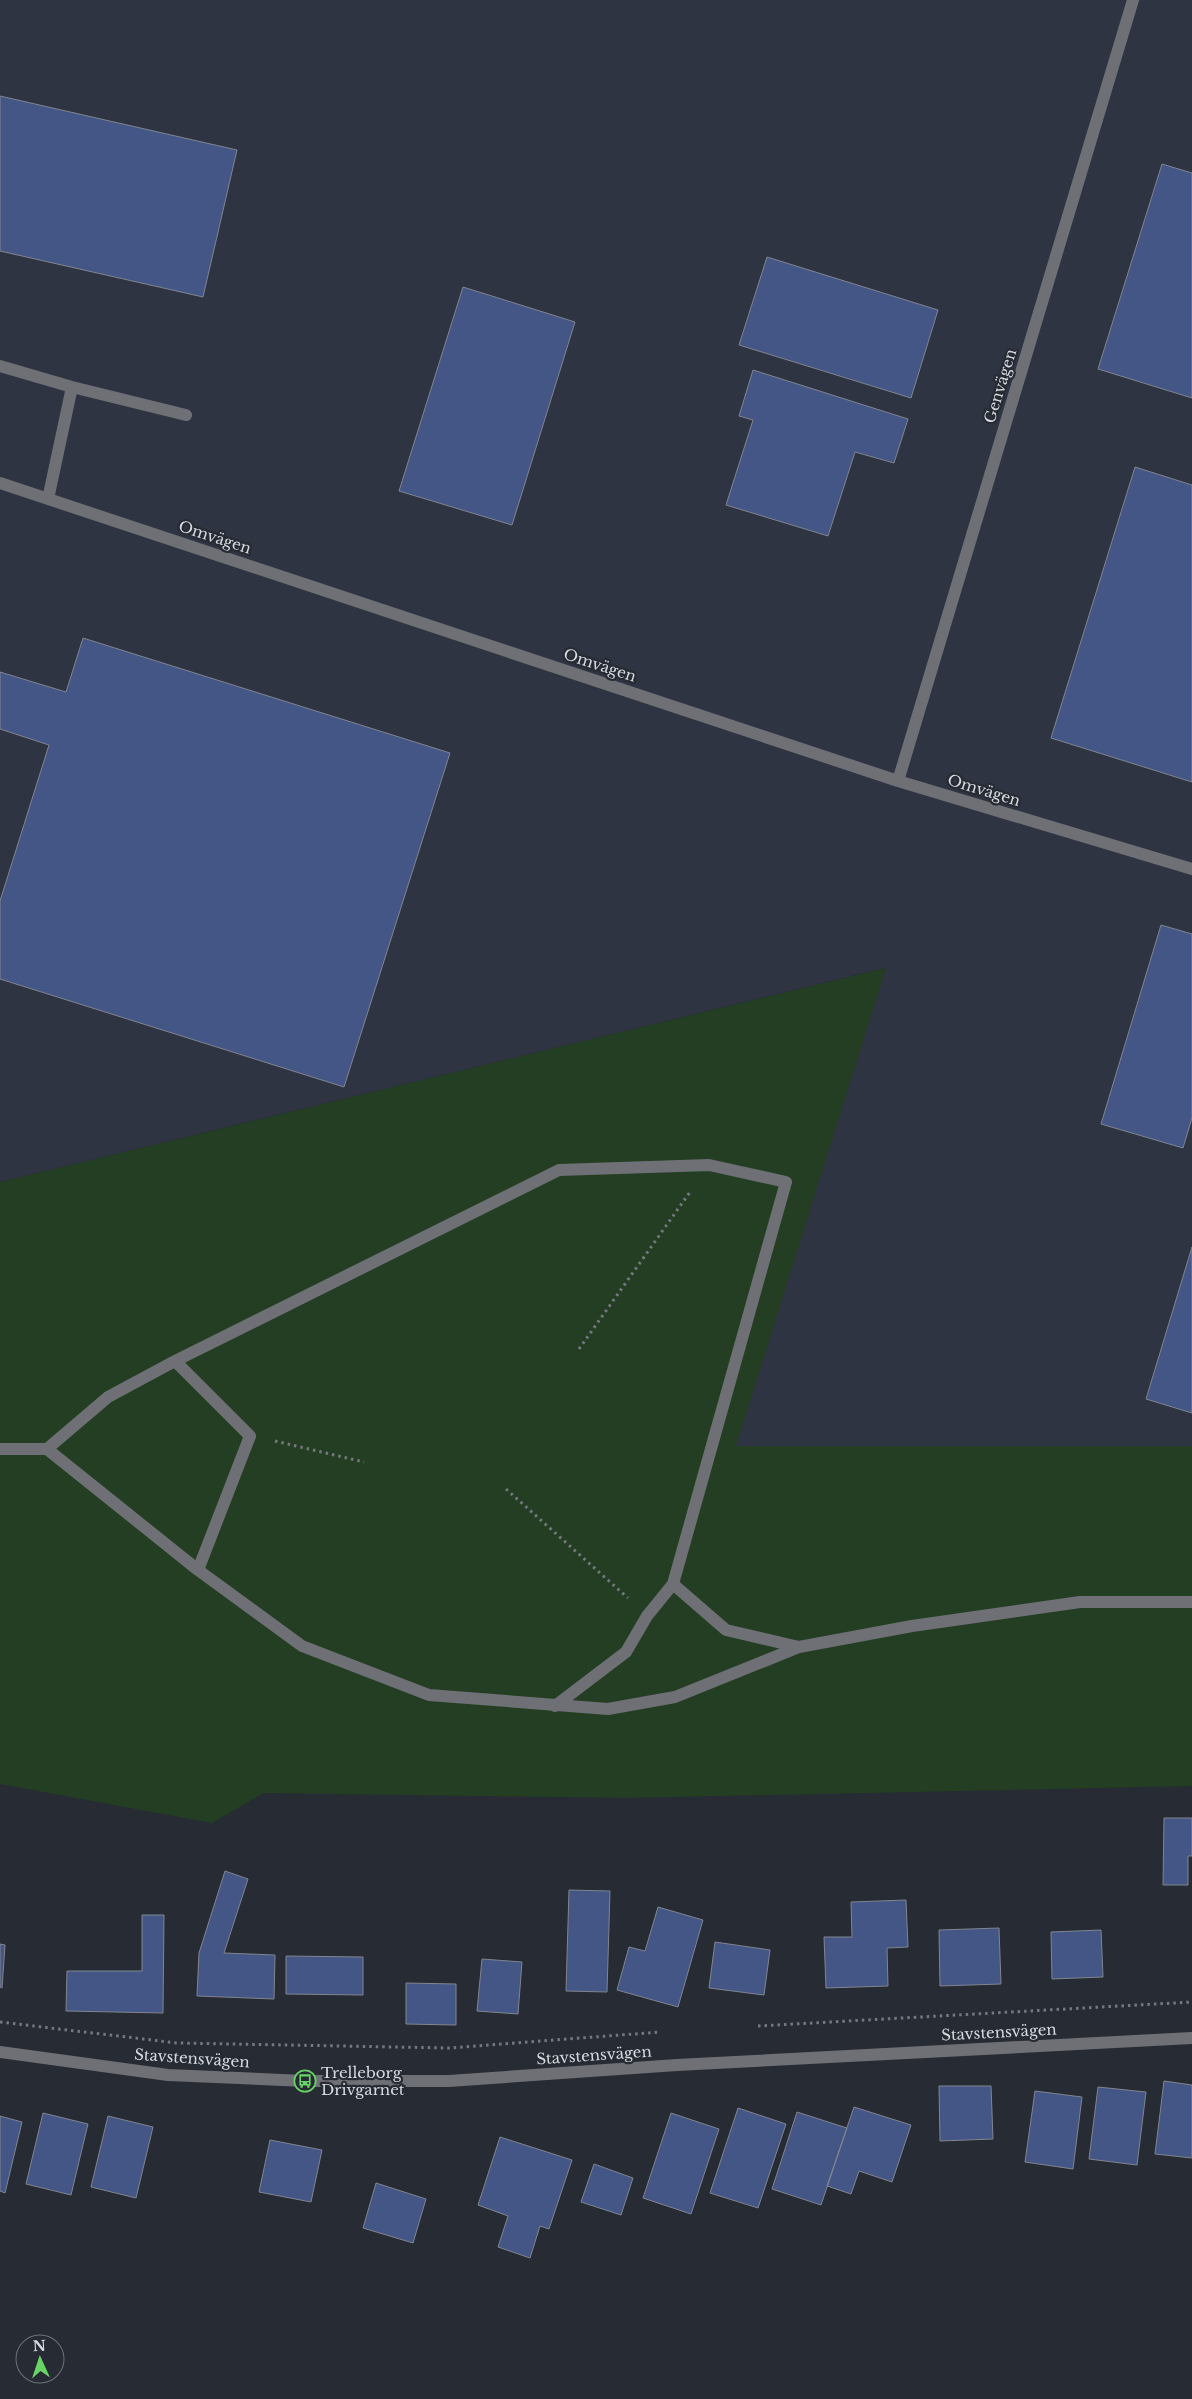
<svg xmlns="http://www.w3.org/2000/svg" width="1192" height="2399" viewBox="0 0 1192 2399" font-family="'Libre Baskerville',serif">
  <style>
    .built { fill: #2e3442 }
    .green { fill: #243e23 }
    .building { fill: #435685; stroke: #818590 }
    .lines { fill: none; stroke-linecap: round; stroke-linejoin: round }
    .path { stroke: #75787f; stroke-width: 3; stroke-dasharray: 2.5 4; stroke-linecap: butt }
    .minor { stroke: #6e7075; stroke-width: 12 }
    .labels { text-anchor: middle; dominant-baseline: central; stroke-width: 4.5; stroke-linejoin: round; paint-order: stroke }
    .street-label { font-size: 15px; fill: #d6d9df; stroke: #272b33 }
    .poi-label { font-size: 15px; fill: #d6d9df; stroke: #272b33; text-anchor: start }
  </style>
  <rect width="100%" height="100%" fill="#272b33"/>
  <path class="built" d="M 0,0 L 1192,0 L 1192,1446 L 735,1447 L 885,968 L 0,1182 Z"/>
  <path class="green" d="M 886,968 L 736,1446 L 1192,1446 L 1192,1786 L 628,1798 L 264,1793 L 212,1823 L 0,1784 L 0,1182 Z"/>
  <path class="building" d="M 0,96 L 237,150 L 203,297 L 0,251 Z
    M 1162,164 L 1192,173 L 1192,398 L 1098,369 Z
    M 767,257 L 938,310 L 911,398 L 739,345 Z
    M 463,287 L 575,322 L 512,525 L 399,491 Z
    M 753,370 L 908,419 L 894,463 L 855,452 L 828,536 L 726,505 L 753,420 L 739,416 Z
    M 1135,467 L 1192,485 L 1192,782 L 1051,738 Z
    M 83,638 L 450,753 L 344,1087 L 0,979 L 0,901 L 49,745 L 0,729 L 0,672 L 66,692 Z
    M 1161,925 L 1192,934 L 1192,1118 L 1183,1148 L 1101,1124 Z
    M 1192,1247 L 1192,1413 L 1146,1399 Z
    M 1164,1818 L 1192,1818 L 1192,1856 L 1188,1856 L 1188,1885 L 1163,1885 Z
    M 225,1871 L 248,1879 L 224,1953 L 275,1955 L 274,1999 L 197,1996 L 199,1953 Z
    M 569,1890 L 610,1891 L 607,1992 L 566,1991 Z
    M 906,1900 L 908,1947 L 887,1948 L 888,1986 L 826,1988 L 824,1937 L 852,1937 L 851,1902 Z
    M 658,1907 L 703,1920 L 678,2007 L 617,1990 L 629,1947 L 645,1951 Z
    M 142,1915 L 164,1915 L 163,2013 L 66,2011 L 67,1971 L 142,1971 Z
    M 999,1928 L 1001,1984 L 940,1986 L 939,1930 Z
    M 1101,1930 L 1103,1977 L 1052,1979 L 1051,1932 Z
    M 715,1942 L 770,1950 L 764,1995 L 709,1988 Z
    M 0,1944 L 5,1945 L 2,1988 L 0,1987 Z
    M 286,1956 L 363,1957 L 363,1995 L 286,1994 Z
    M 482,1959 L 522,1962 L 518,2014 L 477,2011 Z
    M 406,1983 L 456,1984 L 456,2025 L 406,2024 Z
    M 1164,2081 L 1192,2085 L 1192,2158 L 1155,2154 Z
    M 939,2086 L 991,2086 L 993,2139 L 940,2141 Z
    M 1098,2087 L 1146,2092 L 1137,2165 L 1089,2159 Z
    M 1035,2091 L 1082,2097 L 1073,2169 L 1025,2162 Z
    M 854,2107 L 911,2125 L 892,2182 L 859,2171 L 851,2194 L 827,2186 Z
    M 738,2108 L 786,2124 L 758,2208 L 710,2193 Z
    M 797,2112 L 847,2128 L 821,2205 L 772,2189 Z
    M 43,2113 L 88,2124 L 71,2195 L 26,2184 Z
    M 671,2113 L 719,2129 L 691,2214 L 643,2198 Z
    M 0,2116 L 22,2122 L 5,2193 L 0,2191 Z
    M 108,2116 L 153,2127 L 136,2198 L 91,2187 Z
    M 500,2137 L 572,2160 L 549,2229 L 540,2226 L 530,2258 L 498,2247 L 508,2216 L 478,2205 Z
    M 270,2140 L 322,2150 L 311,2202 L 259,2192 Z
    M 594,2164 L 633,2178 L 621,2215 L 581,2202 Z
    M 376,2183 L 426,2199 L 413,2243 L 363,2228 Z"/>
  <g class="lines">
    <path class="path" d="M 579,1349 L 690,1192
      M 275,1441 L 364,1462
      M 506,1489 L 628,1598
      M 0,2022 L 177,2043 L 449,2048 L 660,2032
      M 758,2026 L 1192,2002"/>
    <path class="minor" d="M 0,366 L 72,387 L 48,499
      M 72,387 L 186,415
      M 0,483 L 898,781 L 1192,869
      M 898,781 L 1133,0
      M 175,1361 L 250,1436 L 198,1570
      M 0,1449 L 47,1449 L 198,1570 L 302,1646 L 429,1695 L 608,1709 L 675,1697 L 799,1647 L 912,1626 L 1080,1602 L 1192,1602
      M 47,1449 L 108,1397 L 175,1361 L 559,1170 L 709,1165 L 786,1182 L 673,1584 L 726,1630 L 799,1647
      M 555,1706 L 626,1652 L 647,1616 L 673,1584
      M 0,2052 L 168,2075 L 305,2081 L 449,2081 L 677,2065 L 1192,2038"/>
  </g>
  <defs>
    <g id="bus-ring" transform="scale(1.125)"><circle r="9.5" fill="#272b33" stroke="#67d465" stroke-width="1.5"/><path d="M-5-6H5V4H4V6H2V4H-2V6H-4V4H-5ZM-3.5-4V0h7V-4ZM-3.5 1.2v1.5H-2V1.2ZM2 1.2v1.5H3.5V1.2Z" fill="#67d465"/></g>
  </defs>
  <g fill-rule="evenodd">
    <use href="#bus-ring" x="305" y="2081"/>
  </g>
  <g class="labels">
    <g class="street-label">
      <text transform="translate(1000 386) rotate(-73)">Genvägen</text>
      <text transform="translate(215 537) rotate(18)">Omvägen</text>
      <text transform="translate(600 665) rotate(18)">Omvägen</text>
      <text transform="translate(984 790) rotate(17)">Omvägen</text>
      <text transform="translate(999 2032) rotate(-3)">Stavstensvägen</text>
      <text transform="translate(594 2055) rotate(-4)">Stavstensvägen</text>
      <text transform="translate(192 2058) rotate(4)">Stavstensvägen</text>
    </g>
    <g class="poi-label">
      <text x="321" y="2072">Trelleborg<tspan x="321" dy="17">Drivgarnet</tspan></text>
    </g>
  </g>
  <g transform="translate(40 2359) rotate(357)"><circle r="24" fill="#272b33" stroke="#6d7178"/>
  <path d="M0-4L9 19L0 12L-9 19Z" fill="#67d465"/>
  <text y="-8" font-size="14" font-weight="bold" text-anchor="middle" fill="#d6d9df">N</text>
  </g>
</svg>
